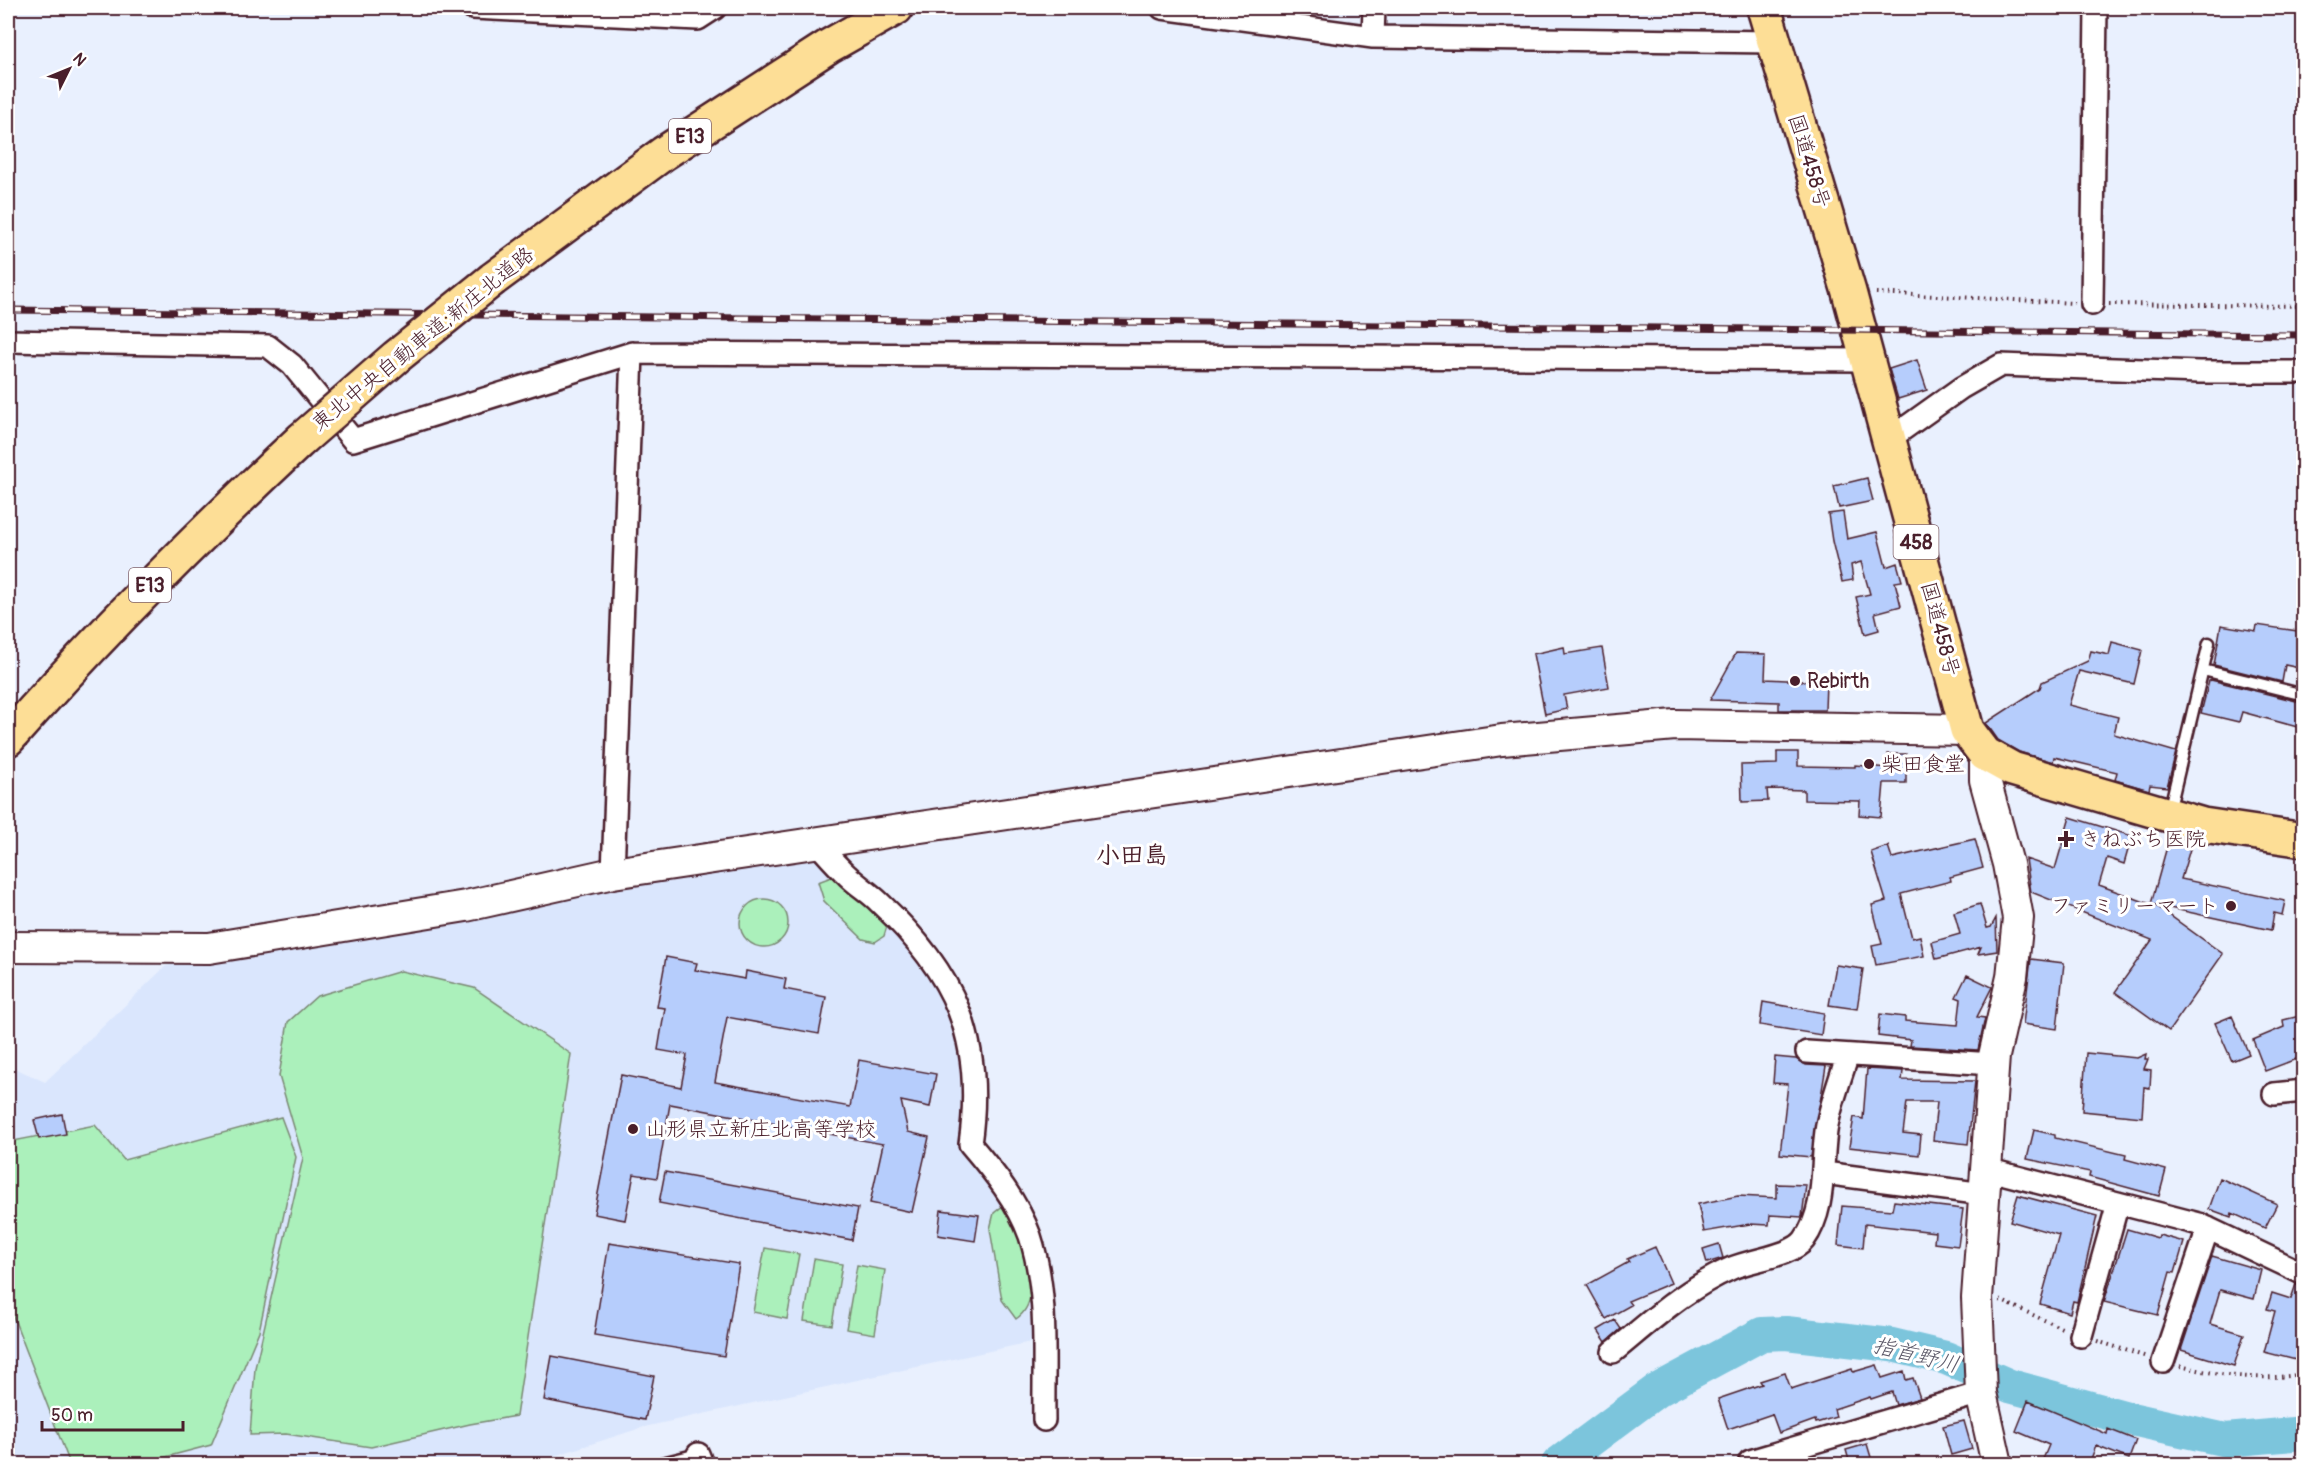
<svg xmlns="http://www.w3.org/2000/svg" width="2311" height="1472" viewBox="0 0 2311 1472" font-family="Pangolin,'Klee One',sans-serif">
  <style>
    .built { fill: #dae6fd }
    .green { fill: #abf0bb; stroke: #7a8873; stroke-width: 1.5 }
    .lines { fill: none; stroke-linecap: round; stroke-linejoin: round }
    .river { stroke: #7cc5dc; stroke-width: 34 }
    .building { fill: #b6cdfc; stroke: #4a1f2b; stroke-width: 1.5 }
    .lane-casing { stroke: #4a1f2b; stroke-width: 15 }
    .street-casing { stroke: #4a1f2b; stroke-width: 26 }
    .secondary-casing { stroke: #4a1f2b; stroke-width: 34 }
    .highway-casing { stroke: #4a1f2b; stroke-width: 38 }
    .path { stroke: #4a1f2b; stroke-width: 4; stroke-dasharray: 1.5 4.5; stroke-linecap: butt }
    .lane { stroke: #fff; stroke-width: 10 }
    .street { stroke: #fff; stroke-width: 21 }
    .secondary { stroke: #fff; stroke-width: 30 }
    .highway { stroke: #fdde96; stroke-width: 33 }
    .rail-casing { stroke: #4a1f2b; stroke-width: 7 }
    .rail { stroke: #fff; stroke-width: 4.5; stroke-dasharray: 14; stroke-linecap: butt }
    .highway-bridge-casing { stroke: #4a1f2b; stroke-width: 38; stroke-linecap: butt }
    .highway-bridge { stroke: #fdde96; stroke-width: 33 }
    .poi-dot { fill: #4a1f2b; stroke: #fff; stroke-width: 2 }
    .labels { text-anchor: middle; dominant-baseline: central; stroke-width: 6; stroke-linejoin: round; paint-order: stroke }
    .shield { fill: #fff; stroke: #80626b; stroke-width: 1.5 }
    .shield-label { font-size: 20px; font-weight: bold; fill: #4a1f2b }
    .street-label { font-size: 21px; fill: #4a1f2b; stroke: #fff }
    .poi-label { font-size: 21px; fill: #4a1f2b; stroke: #fff; text-anchor: start }
    .water-label { font-size: 22px; font-style: italic; fill: #5c5969; stroke: #fff }
    .quarter-label { font-size: 24px; font-weight: bold; fill: #4a1f2b; stroke: #fff }
  </style>
  <rect width="100%" height="100%" fill="#e9f0fe"/>
  <filter id="ink" filterUnits="userSpaceOnUse"><feTurbulence type="fractalNoise" baseFrequency=".0167" numOctaves="2"/><feDisplacementMap in="SourceGraphic" scale="12" xChannelSelector="R" yChannelSelector="G"/><feConvolveMatrix kernelMatrix="1 2 1 2 8 2 1 2 1" color-interpolation-filters="sRGB"/></filter>
  <g filter="url(#ink)">
    <path class="built" d="M 822,853 L 912,942 L 962,1026 L 965,1145 L 993,1194 L 1009,1208 L 1028,1254 L 1034,1316 L 1031,1342 L 644,1427 L 529,1464 L 16,1464 L 8,1440 L 8,1065 L 45,1082 L 166,966 Z"/>
    <path class="green" d="M 834,876 L 884,916 L 887,926 L 884,936 L 875,942 L 863,939 L 824,901 L 818,882 Z
      M740 923a24 24 0 1 1 48 0a24 24 0 1 1-48 0Z
      M 401,971 L 474,988 L 571,1054 L 516,1416 L 470,1424 L 371,1447 L 286,1434 L 250,1435 L 255,1368 L 303,1158 L 279,1076 L 288,1022 L 317,996 Z
      M 281,1117 L 296,1157 L 259,1331 L 211,1445 L 139,1464 L 70,1464 L 8,1303 L 8,1142 L 95,1125 L 124,1160 Z
      M 1004,1205 C 1017,1233 1050,1296 1016,1319 L 1002,1300 L 990,1229 L 994,1213 Z
      M 765,1248 L 799,1254 L 787,1319 L 753,1312 Z
      M 814,1259 L 842,1264 L 832,1325 L 804,1321 Z
      M 857,1265 L 885,1270 L 875,1334 L 846,1329 Z"/>
    <g class="lines">
      <path class="river" d="M 1558,1464 L 1656,1391 L 1762,1334 L 1786,1333 L 1892,1345 L 1946,1358 L 2010,1386 L 2127,1418 L 2226,1440 L 2304,1433"/>
    </g>
    <path class="building" d="M 1917,360 L 1927,390 L 1898,399 L 1889,369 Z
      M 1867,478 L 1873,501 L 1839,508 L 1834,486 Z
      M 1843,512 L 1847,539 L 1877,532 L 1886,567 L 1897,563 L 1902,581 L 1895,582 L 1901,606 L 1875,613 L 1879,630 L 1865,634 L 1856,597 L 1870,594 L 1861,562 L 1851,565 L 1853,580 L 1842,582 L 1832,541 L 1828,514 Z
      M 2221,625 L 2256,631 L 2257,625 L 2304,632 L 2304,669 L 2285,665 L 2282,682 L 2214,665 Z
      M 2112,642 L 2142,650 L 2134,684 L 2079,671 L 2069,705 L 2118,717 L 2114,734 L 2176,752 L 2167,787 L 2150,785 L 2149,790 L 2115,780 L 2117,772 L 2054,757 L 2053,762 L 2019,752 L 1998,740 L 1986,723 L 2040,688 L 2042,682 L 2088,661 L 2091,651 L 2109,655 Z
      M 1564,647 L 1565,654 L 1602,648 L 1609,687 L 1564,695 L 1567,709 L 1545,714 L 1533,654 Z
      M 1736,653 L 1766,654 L 1765,679 L 1826,682 L 1825,710 L 1779,710 L 1779,702 L 1710,700 Z
      M 2211,680 L 2304,703 L 2301,728 L 2242,712 L 2239,722 L 2201,713 L 2209,681 Z
      M 1777,752 L 1798,752 L 1798,766 L 1855,767 L 1855,765 L 1888,768 L 1888,754 L 1906,754 L 1906,783 L 1884,783 L 1881,817 L 1859,815 L 1860,801 L 1804,800 L 1804,790 L 1767,789 L 1768,801 L 1742,802 L 1741,765 L 1777,764 Z
      M 2070,817 L 2132,836 L 2124,864 L 2107,858 L 2099,885 L 2158,907 L 2223,954 L 2169,1031 L 2115,992 L 2152,940 L 2031,892 L 2026,859 L 2055,869 Z
      M 1975,839 L 1983,868 L 1950,877 L 1951,881 L 1901,894 L 1912,938 L 1920,936 L 1924,956 L 1876,965 L 1872,946 L 1882,944 L 1872,905 L 1886,901 L 1871,852 L 1888,846 L 1892,858 Z
      M 2168,843 L 2190,849 L 2181,879 L 2285,901 L 2282,915 L 2274,913 L 2271,930 L 2151,904 Z
      M 1980,904 L 1987,928 L 1991,927 L 1996,918 L 1997,951 L 1978,954 L 1981,947 L 1936,959 L 1932,942 L 1960,934 L 1954,912 Z
      M 666,957 L 697,963 L 695,970 L 745,979 L 746,971 L 786,979 L 784,989 L 826,997 L 819,1034 L 727,1017 L 715,1082 L 850,1107 L 859,1060 L 936,1074 L 930,1107 L 901,1101 L 908,1132 L 929,1137 L 912,1212 L 870,1203 L 883,1144 L 670,1104 L 657,1178 L 634,1174 L 625,1220 L 594,1214 L 621,1075 L 681,1087 L 687,1055 L 658,1050 L 665,1008 L 657,1007 Z
      M 2031,959 L 2064,963 L 2057,1029 L 2023,1024 Z
      M 1836,965 L 1863,969 L 1857,1009 L 1829,1005 Z
      M 1967,975 L 1992,987 L 1977,1017 L 1985,1018 L 1978,1050 L 1910,1046 L 1911,1040 L 1878,1036 L 1880,1014 L 1905,1017 L 1905,1021 L 1958,1025 L 1961,999 L 1956,997 Z
      M 1763,1002 L 1824,1013 L 1821,1035 L 1760,1025 Z
      M 2304,1015 L 2304,1056 L 2265,1071 L 2253,1040 L 2284,1027 L 2283,1020 Z
      M 2232,1016 L 2249,1054 L 2232,1061 L 2215,1023 Z
      M 2086,1053 L 2137,1058 L 2146,1054 L 2145,1059 L 2148,1059 L 2144,1069 L 2151,1070 L 2150,1088 L 2144,1087 L 2142,1117 L 2082,1111 Z
      M 1775,1057 L 1796,1059 L 1806,1065 L 1826,1066 L 1811,1157 L 1780,1154 L 1788,1084 L 1773,1083 Z
      M 1867,1069 L 1903,1071 L 1902,1080 L 1975,1081 L 1968,1144 L 1933,1140 L 1937,1102 L 1907,1102 L 1903,1133 L 1921,1135 L 1919,1155 L 1849,1147 L 1854,1117 L 1863,1119 Z
      M 62,1114 L 66,1134 L 39,1139 L 34,1120 Z
      M 2034,1130 L 2055,1135 L 2055,1138 L 2126,1155 L 2125,1159 L 2166,1170 L 2159,1196 L 2089,1177 L 2090,1172 L 2027,1159 Z
      M 665,1172 L 858,1208 L 852,1240 L 659,1203 Z
      M 2220,1178 L 2277,1204 L 2265,1228 L 2232,1213 L 2231,1217 L 2209,1209 Z
      M 1777,1184 L 1806,1185 L 1802,1217 L 1770,1215 L 1769,1225 L 1750,1224 L 1704,1232 L 1698,1204 L 1738,1196 L 1777,1198 Z
      M 2018,1195 L 2097,1216 L 2077,1302 L 2073,1301 L 2070,1313 L 2040,1304 L 2059,1235 L 2010,1221 Z
      M 1894,1201 L 1963,1209 L 1958,1246 L 1934,1243 L 1935,1232 L 1865,1224 L 1863,1248 L 1838,1245 L 1842,1206 L 1892,1210 Z
      M 941,1210 L 979,1215 L 975,1241 L 938,1235 Z
      M 2127,1229 L 2158,1238 L 2159,1235 L 2184,1242 L 2175,1273 L 2170,1272 L 2158,1315 L 2104,1302 Z
      M 609,1243 L 739,1264 L 724,1356 L 594,1335 Z
      M 1719,1244 L 1723,1258 L 1707,1263 L 1703,1249 Z
      M 1655,1247 L 1671,1283 L 1628,1301 L 1631,1305 L 1606,1319 L 1587,1285 L 1629,1262 L 1627,1259 Z
      M 2212,1256 L 2261,1270 L 2254,1299 L 2220,1290 L 2210,1324 L 2244,1334 L 2234,1366 L 2181,1350 Z
      M 2296,1284 L 2304,1287 L 2304,1362 L 2264,1352 L 2275,1311 L 2267,1309 L 2272,1293 L 2291,1299 Z
      M 1615,1320 L 1621,1329 L 1606,1342 L 1598,1330 Z
      M 552,1356 L 654,1376 L 645,1420 L 544,1400 Z
      M 1877,1365 L 1882,1378 L 1904,1371 L 1906,1380 L 1913,1378 L 1920,1398 L 1896,1405 L 1892,1392 L 1871,1399 L 1870,1397 L 1834,1409 L 1836,1417 L 1816,1423 L 1815,1420 L 1779,1433 L 1772,1414 L 1728,1429 L 1718,1399 L 1762,1384 L 1760,1381 L 1785,1373 L 1791,1389 L 1852,1369 L 1853,1372 Z
      M 2028,1401 L 2107,1434 L 2108,1429 L 2136,1440 L 2129,1459 L 2096,1446 L 2089,1464 L 2041,1464 L 2049,1445 L 2016,1431 Z
      M 1964,1421 L 1972,1449 L 1951,1455 L 1943,1426 Z
      M 1867,1444 L 1873,1464 L 1850,1464 L 1846,1450 Z"/>
    <g class="lines">
      <g class="lane-casing">
        <path id="lane" d="M 2203,670 L 2304,695
          M 2169,812 L 2209,643
          M 658,1464 L 698,1454"/>
      </g>
      <g class="street-casing">
        <path id="street" d="M 473,8 L 698,19 L 715,8
          M 1162,8 L 1373,37 L 1773,42
          M 1373,37 L 1374,8
          M 2092,304 L 2096,8
          M 8,341 L 268,346 L 292,365 L 353,440 L 632,353 L 1867,360
          M 1888,440 L 1961,388 L 2001,365 L 2199,372 L 2304,372
          M 816,842 C 826,853 836,865 847,875 C 857,885 869,892 879,902 C 955,973 985,1039 970,1144 C 993,1171 1018,1202 1030,1236 C 1049,1294 1043,1360 1044,1420
          M 613,873 L 632,353
          M 1807,1052 L 1993,1064
          M 2274,1094 L 2304,1091
          M 1986,1169 L 2199,1224 L 2304,1274
          M 1824,1173 L 1984,1194
          M 2081,1336 L 2118,1203
          M 1613,1352 C 1651,1321 1686,1288 1732,1268 C 1750,1260 1792,1256 1804,1240 C 1828,1207 1820,1162 1827,1125 C 1832,1101 1840,1078 1848,1055
          M 2163,1362 L 2208,1228
          M 698,1454 L 702,1464
          M 1750,1461 L 1981,1393"/>
      </g>
      <g class="secondary-casing">
        <path id="secondary" d="M 1985,754 L 1985,780 L 2008,864 L 2018,918 L 2012,977 L 1994,1056 L 1977,1298 L 1981,1393 L 1997,1464
          M 8,947 L 209,948 L 466,906 L 613,873 L 1502,740 L 1675,725 L 1967,730"/>
      </g>
      <g class="highway-casing">
        <path id="highway" d="M 1764,8 L 1849,292 L 1967,730 L 1985,754 L 2012,769 L 2203,825 L 2304,840
          M 493,279 L 664,153 L 829,46 L 896,8
          M 8,739 C 100,634 199,535 302,439"/>
      </g>
      <path class="path" d="M 1876,293 L 2075,303
        M 2109,304 L 2304,306
        M 2000,1300 L 2064,1329
        M 2097,1341 L 2147,1357
        M 2180,1366 C 2221,1376 2261,1381 2304,1374"/>
      <use href="#lane" class="lane"/>
      <use href="#street" class="street"/>
      <use href="#secondary" class="secondary"/>
      <use href="#highway" class="highway"/>
      <g class="rail-casing">
        <path id="rail" d="M 8,310 L 2304,335"/>
      </g>
      <use href="#rail" class="rail"/>
      <g class="highway-bridge-casing">
        <path id="highway-bridge" d="M 302,439 L 396,357 L 493,279"/>
      </g>
      <use href="#highway-bridge" class="highway-bridge"/>
    </g>
  </g>
  <g class="poi-dot">
    <circle cx="1795" cy="681" r="6"/>
    <circle cx="1869" cy="764" r="6"/>
    <path d="M2063 830h6v6h6v6h-6v6h-6v-6h-6v-6h6z"/>
    <circle cx="2231" cy="906" r="6"/>
    <circle cx="633" cy="1129" r="6"/>
  </g>
  <g class="labels">
    <g class="shield">
      <rect x="669" y="119" width="42" height="34" rx="4.5"/>
      <rect x="1893.5" y="525" width="45" height="34" rx="4.5"/>
      <rect x="129" y="568" width="42" height="34" rx="4.5"/>
    </g>
    <g class="shield-label">
      <text x="690" y="136">E13</text>
      <text x="1916" y="542">458</text>
      <text x="150" y="585">E13</text>
    </g>
    <g class="street-label">
      <text transform="translate(1809 161) rotate(73)">国道458号</text>
      <text transform="translate(423 339) rotate(-39)">東北中央自動車道;新庄北道路</text>
      <text transform="translate(1940 629) rotate(75)">国道458号</text>
    </g>
    <g class="poi-label">
      <text x="1807" y="681">Rebirth</text>
      <text x="1881" y="764">柴田食堂</text>
      <text x="2080" y="839">きねぶち医院</text>
      <text x="2219" y="906" text-anchor="end">ファミリーマート</text>
      <text x="645" y="1129">山形県立新庄北高等学校</text>
    </g>
    <g class="water-label">
      <text transform="translate(1916 1355) rotate(14)">指首野川</text>
    </g>
    <g class="quarter-label">
      <text x="1132" y="855">小田島</text>
    </g>
  </g>
  <rect width="2311" height="1472" fill="none" stroke="#fff" stroke-width="30"/>
  <rect x="15" y="15" width="2281" height="1442" fill="none" stroke="#4a1f2b" stroke-width="2" filter="url(#ink)"/>
  <g transform="translate(69 69) rotate(47)" stroke="#ffffff" stroke-width="4.5" paint-order="stroke">
  <path d="M0-4.5L10 22L0 15L-10 22Z" fill="#4a1f2b"/>
  <text y="-9" font-size="16" font-weight="bold" text-anchor="middle" fill="#4a1f2b">N</text>
  </g>
  <path d="M42 1421v9h141v-9" fill="none" stroke="#4a1f2b" stroke-width="3"/>
  <text x="51" y="1421" font-size="18" fill="#4a1f2b" stroke="#ffffff" stroke-width="4.5" paint-order="stroke">50 m</text>
</svg>
